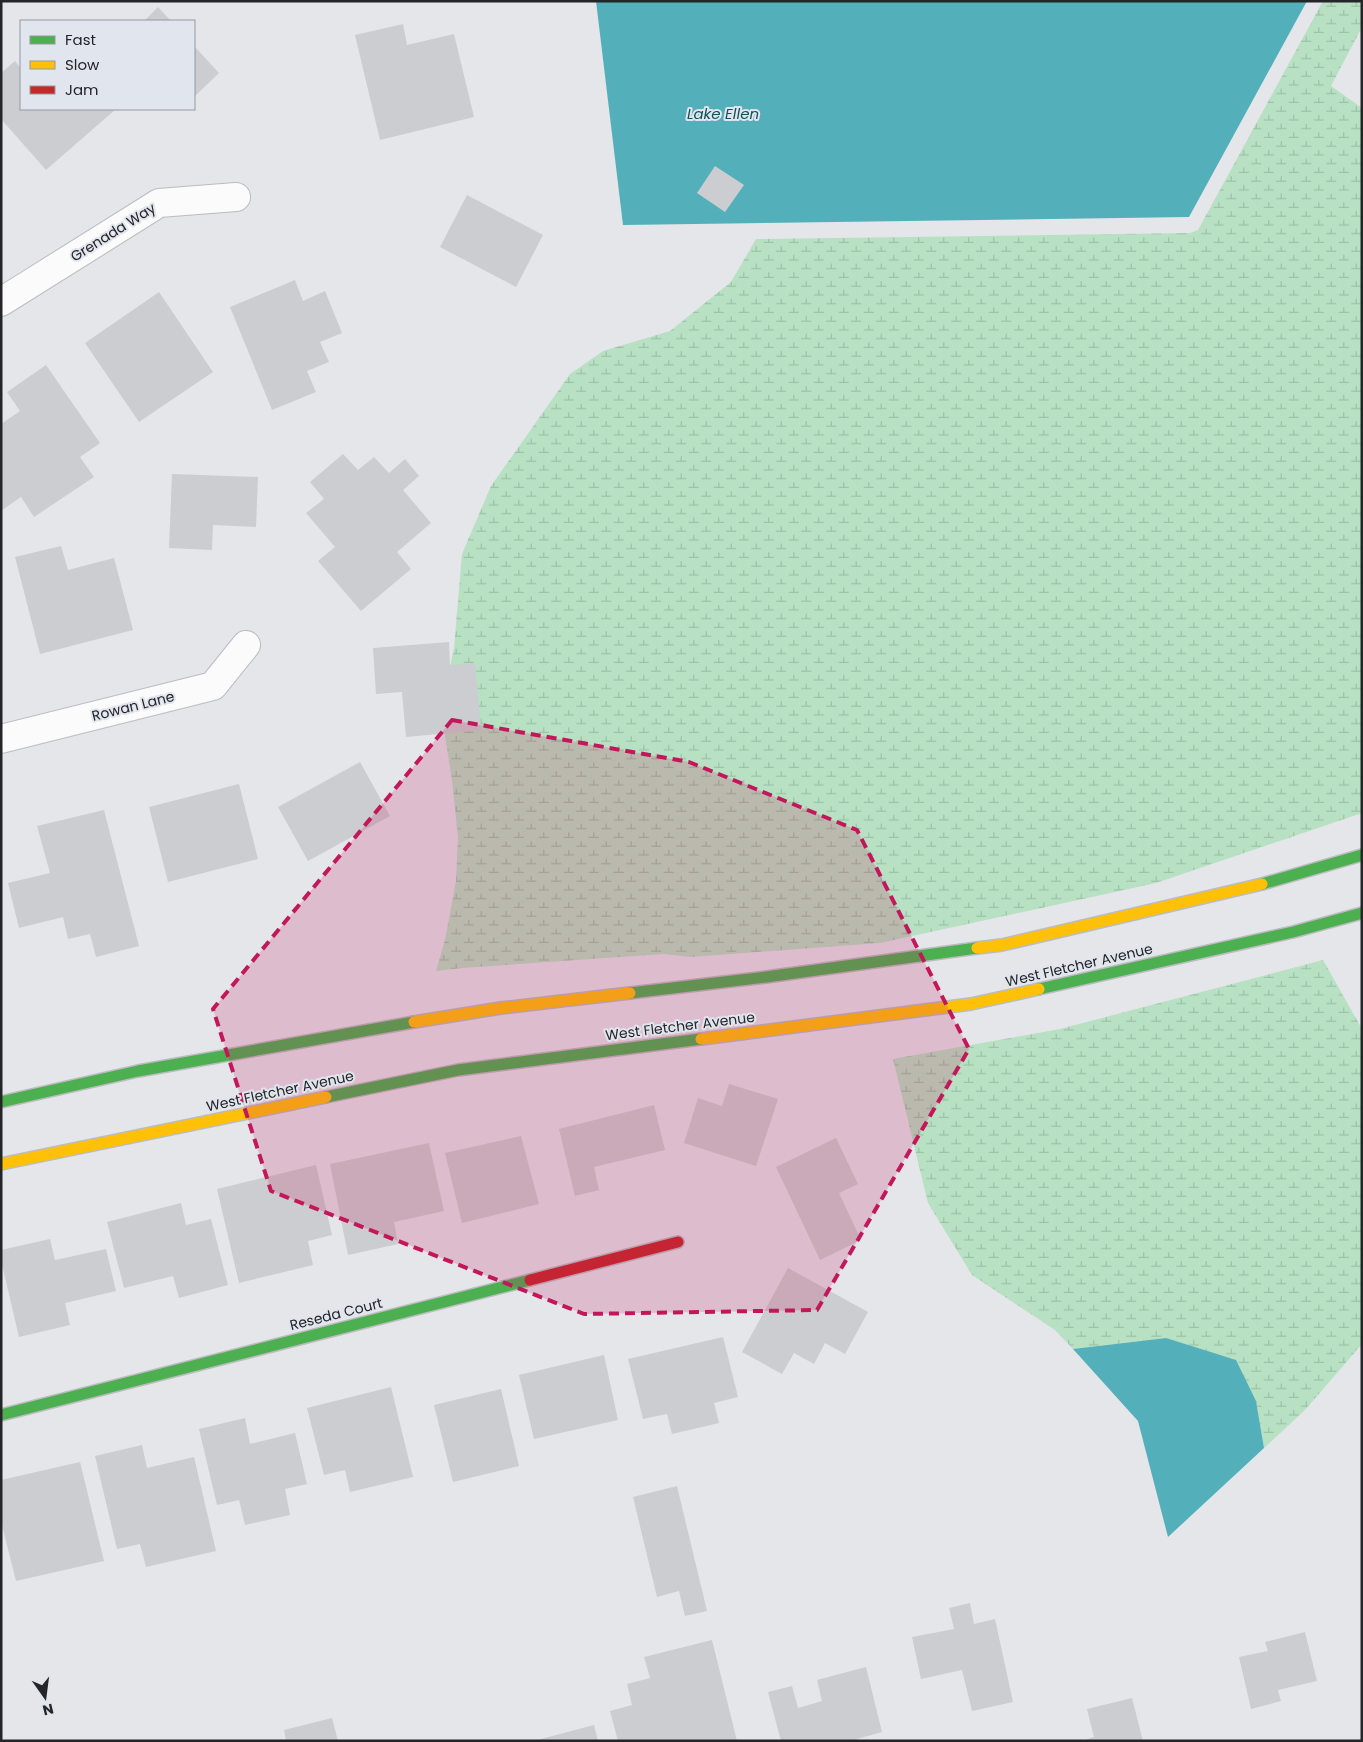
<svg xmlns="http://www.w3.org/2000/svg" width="1363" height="1742" viewBox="0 0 1363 1742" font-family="Poppins,sans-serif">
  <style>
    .wetland { fill: url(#wetland-marsh) }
    .water { fill: #53afba }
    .building { fill: #cccdd0 }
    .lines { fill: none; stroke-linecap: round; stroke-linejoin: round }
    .street-casing { stroke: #bbbcbf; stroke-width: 30 }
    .fast-casing { stroke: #bbbcbf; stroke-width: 14 }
    .slow-casing { stroke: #bbbcbf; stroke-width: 14 }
    .jam-casing { stroke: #bbbcbf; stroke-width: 14 }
    .street { stroke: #fbfbfc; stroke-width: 28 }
    .fast { stroke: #4caf50; stroke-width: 11 }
    .slow { stroke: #ffc107; stroke-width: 11 }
    .jam { stroke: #c62828; stroke-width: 11 }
    .marked { fill: #c2185b; fill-opacity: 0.2; stroke: #c2185b; stroke-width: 4; stroke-dasharray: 10 6; stroke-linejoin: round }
    .labels { text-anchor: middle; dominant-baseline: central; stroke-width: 4; stroke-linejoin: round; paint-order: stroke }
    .street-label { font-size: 14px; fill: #242528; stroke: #e1e5ed }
    .water-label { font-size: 15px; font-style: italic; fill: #0f5259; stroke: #e1e5ed }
  </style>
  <defs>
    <pattern id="wetland-marsh" width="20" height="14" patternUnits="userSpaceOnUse" patternTransform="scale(1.25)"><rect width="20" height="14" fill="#b7e1c2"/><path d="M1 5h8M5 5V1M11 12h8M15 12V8" fill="none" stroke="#9dc1a7"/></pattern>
  </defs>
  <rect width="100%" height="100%" fill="#e4e6ea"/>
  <path class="wetland" d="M 1323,1 L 1362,2 L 1362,27 L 1331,86 L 1362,108 L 1362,813 L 1156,883 L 880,943 L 690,957 L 664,954 L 462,968 L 436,971 L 445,940 L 456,881 L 458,837 L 452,780 L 441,711 L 454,648 L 462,554 L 491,486 L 570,374 L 603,351 L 670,331 L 731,282 L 756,239 L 1190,233 L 1198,230 Z
    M 1323,960 L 1362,1029 L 1362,1344 L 1305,1410 L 1264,1448 L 1256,1401 L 1166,1338 L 1073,1349 L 1055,1330 L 972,1275 L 928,1203 L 893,1059 L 1060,1029 Z"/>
  <path class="water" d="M 596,1 L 1307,1 L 1189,217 L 623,225 Z
    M 1166,1338 L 1236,1360 L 1256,1401 L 1264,1448 L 1168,1537 L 1138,1421 L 1073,1349 Z"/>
  <path class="building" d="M 158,7 L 171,21 L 144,21 Z
    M 403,24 L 407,45 L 454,34 L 474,117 L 380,140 L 355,35 Z
    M 194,46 L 219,73 L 194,97 Z
    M 15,61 L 21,69 L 21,109 L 116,109 L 46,170 L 1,119 L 1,73 Z
    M 715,166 L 744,185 L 725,212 L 697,193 Z
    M 467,195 L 543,235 L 516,287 L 440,247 Z
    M 295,280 L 303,301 L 325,291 L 342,333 L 320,342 L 329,362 L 307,371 L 316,392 L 272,410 L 230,307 Z
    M 159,292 L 213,372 L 139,422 L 85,343 Z
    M 46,365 L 100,443 L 80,457 L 94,477 L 34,517 L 21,497 L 1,511 L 1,424 L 20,411 L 7,392 Z
    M 343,454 L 358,470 L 374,457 L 389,473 L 405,459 L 419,476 L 403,490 L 431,523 L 397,552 L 411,569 L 361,611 L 318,561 L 335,547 L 306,513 L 324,499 L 310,482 Z
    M 172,474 L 258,477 L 256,527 L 213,525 L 212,550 L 169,548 Z
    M 61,546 L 68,570 L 114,558 L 133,630 L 40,654 L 15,557 Z
    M 449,642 L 450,665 L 475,663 L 481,730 L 406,737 L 402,692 L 376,694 L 373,648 Z
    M 360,762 L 390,816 L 308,861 L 278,807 Z
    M 239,784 L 258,859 L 168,882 L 149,807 Z
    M 104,810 L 139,946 L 96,957 L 90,934 L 68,939 L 63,917 L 19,928 L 8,883 L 50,873 L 37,826 Z
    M 729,1084 L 778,1099 L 756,1166 L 684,1143 L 698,1098 L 722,1106 Z
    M 654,1105 L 665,1150 L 594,1167 L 599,1190 L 575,1196 L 559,1129 Z
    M 521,1136 L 539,1204 L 462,1223 L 445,1153 Z
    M 836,1138 L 858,1184 L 839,1193 L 861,1240 L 820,1260 L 776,1167 Z
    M 429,1143 L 444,1211 L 394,1222 L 398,1244 L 348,1255 L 330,1164 Z
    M 316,1165 L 332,1235 L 308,1241 L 313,1265 L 239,1283 L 217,1189 Z
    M 181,1203 L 186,1225 L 211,1219 L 228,1285 L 179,1298 L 173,1276 L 124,1288 L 107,1222 Z
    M 50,1239 L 55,1260 L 106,1249 L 116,1291 L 65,1303 L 70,1325 L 19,1337 L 1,1260 L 1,1250 Z
    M 788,1268 L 868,1312 L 845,1354 L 825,1343 L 814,1364 L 794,1353 L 782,1374 L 742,1352 Z
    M 723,1337 L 738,1397 L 714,1403 L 719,1423 L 672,1434 L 667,1414 L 643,1419 L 628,1359 Z
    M 604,1355 L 618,1420 L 534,1439 L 519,1375 Z
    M 391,1387 L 413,1477 L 350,1492 L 345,1470 L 324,1475 L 307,1408 Z
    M 501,1389 L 519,1466 L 453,1482 L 434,1405 Z
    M 245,1418 L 250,1444 L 295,1433 L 307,1484 L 285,1489 L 290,1515 L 245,1525 L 239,1500 L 217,1505 L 199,1429 Z
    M 142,1445 L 147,1468 L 194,1457 L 216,1551 L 146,1567 L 140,1544 L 117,1549 L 95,1456 Z
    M 80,1462 L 104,1561 L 16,1581 L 1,1521 L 1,1480 Z
    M 677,1486 L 707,1611 L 685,1616 L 679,1591 L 657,1597 L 633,1497 Z
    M 970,1603 L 974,1624 L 995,1619 L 1013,1702 L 972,1711 L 962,1670 L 921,1679 L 912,1637 L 954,1629 L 949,1608 Z
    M 1305,1632 L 1317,1681 L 1278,1690 L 1281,1701 L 1251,1709 L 1239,1657 L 1268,1651 L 1265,1642 Z
    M 712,1640 L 737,1741 L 618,1741 L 610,1711 L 632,1705 L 627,1684 L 650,1678 L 644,1657 Z
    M 866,1667 L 882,1732 L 850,1741 L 781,1741 L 768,1692 L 792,1686 L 798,1708 L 822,1701 L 817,1680 Z
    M 1132,1698 L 1143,1741 L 1082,1741 L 1094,1737 L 1087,1709 Z
    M 332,1718 L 338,1741 L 286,1741 L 284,1730 Z
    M 594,1725 L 598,1741 L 537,1741 L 537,1740 Z"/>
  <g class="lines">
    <g class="street-casing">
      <path id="street" d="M 1,302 L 159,203 L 236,197
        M 1,739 L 213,686 L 246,645"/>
    </g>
    <g class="fast-casing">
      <path id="fast" d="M 1262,884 L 1362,855
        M 1039,989 L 1293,932 L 1362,913
        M 630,993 L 766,977 L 977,948
        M 326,1097 L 458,1070 L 701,1039
        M 1,1102 L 138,1071 L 414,1022
        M 1,1415 L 530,1280"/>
    </g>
    <g class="slow-casing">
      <path id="slow" d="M 977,948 L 1002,945 L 1262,884
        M 414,1022 L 501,1008 L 630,993
        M 701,1039 L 971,1004 L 1039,989
        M 1,1164 L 326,1097"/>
    </g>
    <g class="jam-casing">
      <path id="jam" d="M 530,1280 L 678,1242"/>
    </g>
    <use href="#street" class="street"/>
    <use href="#fast" class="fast"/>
    <use href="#slow" class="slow"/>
    <use href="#jam" class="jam"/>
  </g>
  <path class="marked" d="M 452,720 L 689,762 L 857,830 L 969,1049 L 817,1310 L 584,1314 L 271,1191 L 213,1009 Z"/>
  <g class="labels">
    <g class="street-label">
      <text transform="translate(113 232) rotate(-32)">Grenada Way</text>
      <text transform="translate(133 706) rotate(-14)">Rowan Lane</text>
      <text transform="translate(1079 965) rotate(-13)">West Fletcher Avenue</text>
      <text transform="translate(680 1026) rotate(-7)">West Fletcher Avenue</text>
      <text transform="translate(280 1091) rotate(-12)">West Fletcher Avenue</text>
      <text transform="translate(336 1314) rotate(-14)">Reseda Court</text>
    </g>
    <g class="water-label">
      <text x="723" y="113">Lake Ellen</text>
    </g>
  </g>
  <rect width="1363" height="1742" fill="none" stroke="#242528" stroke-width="5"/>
  <rect x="20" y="20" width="175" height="90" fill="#e1e5ed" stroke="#95989e"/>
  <rect x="30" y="36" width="25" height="8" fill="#4caf50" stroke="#95989e"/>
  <text x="65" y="45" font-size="15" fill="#242528">Fast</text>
  <rect x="30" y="61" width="25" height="8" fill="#ffc107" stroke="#95989e"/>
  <text x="65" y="70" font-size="15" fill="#242528">Slow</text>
  <rect x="30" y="86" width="25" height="8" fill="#c62828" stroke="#95989e"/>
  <text x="65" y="95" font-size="15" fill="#242528">Jam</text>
  <g transform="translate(45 1697) rotate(166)" stroke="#e1e5ed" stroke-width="4" paint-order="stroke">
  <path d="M0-4L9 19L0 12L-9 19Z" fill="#242528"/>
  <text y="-8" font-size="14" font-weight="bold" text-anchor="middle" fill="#242528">N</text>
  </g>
</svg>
